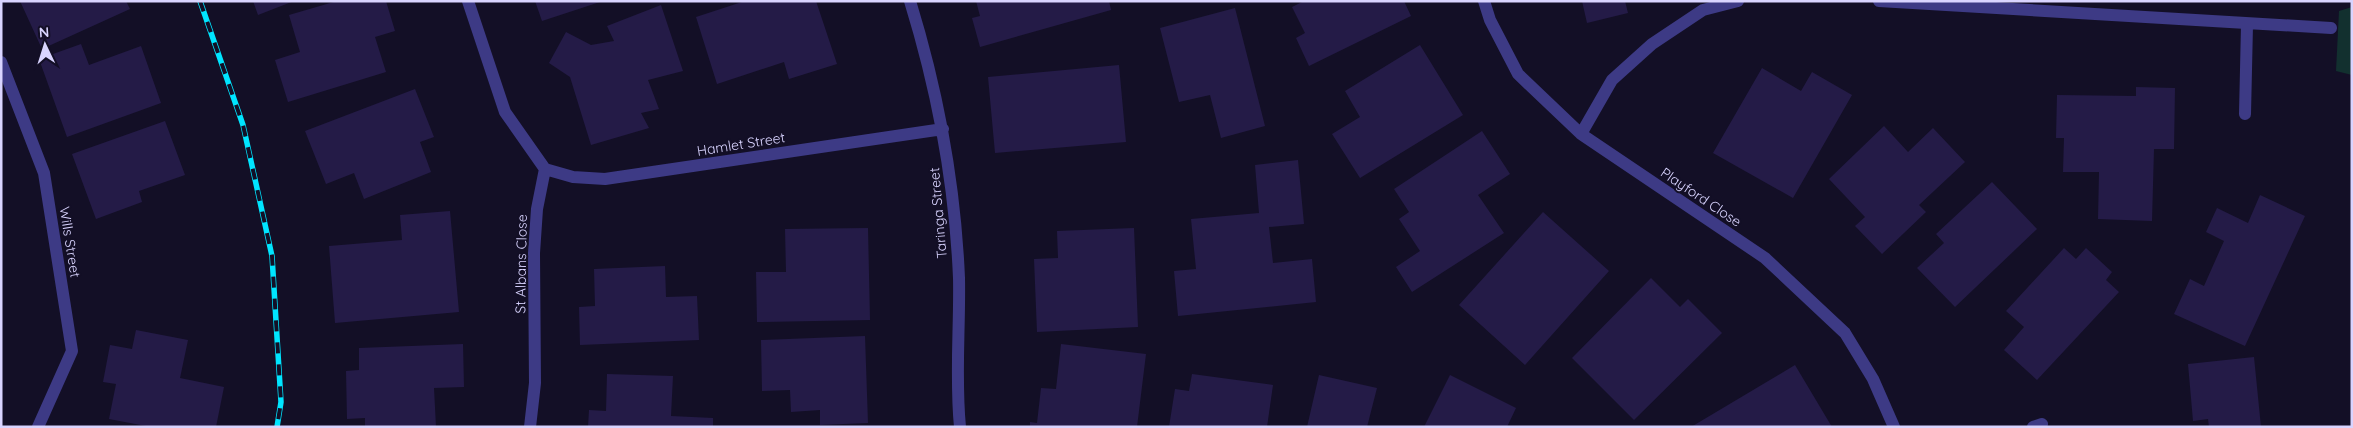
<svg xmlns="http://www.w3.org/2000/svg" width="2353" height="428" viewBox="0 0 2353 428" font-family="Quicksand,sans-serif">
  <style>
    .green { fill: #12302f }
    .building { fill: #241b47 }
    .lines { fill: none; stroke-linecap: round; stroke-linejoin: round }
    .minor { stroke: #3d3a85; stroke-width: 12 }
    .rail-casing { stroke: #00e5ff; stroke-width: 5.5 }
    .rail { stroke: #130f26; stroke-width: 4; stroke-dasharray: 11; stroke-linecap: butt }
    .labels { text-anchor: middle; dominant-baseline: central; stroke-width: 4; stroke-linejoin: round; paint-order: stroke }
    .street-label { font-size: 14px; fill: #d9d4ff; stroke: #130f26 }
  </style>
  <rect width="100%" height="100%" fill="#130f26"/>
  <path class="green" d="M 2352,7 L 2352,75 L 2336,71 L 2339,11 Z"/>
  <path class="building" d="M 20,1 L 126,1 L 130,9 L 42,49 Z
    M 253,1 L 294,1 L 258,15 Z
    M 337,1 L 386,1 L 395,31 L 375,37 L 386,72 L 288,102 L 275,60 L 300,52 L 289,15 Z
    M 535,1 L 600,1 L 600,2 L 542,21 Z
    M 745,1 L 816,1 L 837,64 L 789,79 L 784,62 L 717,84 L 696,17 Z
    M 976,1 L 1109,1 L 1111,10 L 980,47 L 972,18 L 980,16 Z
    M 1304,1 L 1404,1 L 1411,16 L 1309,66 L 1296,38 L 1305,33 L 1292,7 Z
    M 1582,1 L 1625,1 L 1628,13 L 1587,23 Z
    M 661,5 L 683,71 L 648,80 L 659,109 L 641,113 L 649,128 L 591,145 L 570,77 L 549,63 L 566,32 L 591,45 L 614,41 L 607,26 Z
    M 1235,8 L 1265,126 L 1221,138 L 1210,95 L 1179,102 L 1160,28 Z
    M 81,44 L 89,65 L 141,46 L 161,103 L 67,137 L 39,59 Z
    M 1420,45 L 1463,115 L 1360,178 L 1332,134 L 1360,117 L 1345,91 Z
    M 1119,65 L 1126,142 L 995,153 L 988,77 Z
    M 1762,68 L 1801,91 L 1812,72 L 1852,95 L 1793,198 L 1713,153 Z
    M 2136,87 L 2175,88 L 2174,149 L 2154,149 L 2152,221 L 2098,219 L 2099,172 L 2063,172 L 2064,138 L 2056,138 L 2057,95 L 2136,96 Z
    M 415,89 L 434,137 L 420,142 L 431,172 L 364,199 L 354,173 L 326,184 L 305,131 Z
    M 165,121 L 185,175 L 139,191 L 142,202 L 96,219 L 72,154 Z
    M 1884,126 L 1908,152 L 1933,128 L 1965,162 L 1919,205 L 1926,212 L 1882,254 L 1855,226 L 1865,217 L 1829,179 Z
    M 1482,131 L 1510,174 L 1478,195 L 1504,233 L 1412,292 L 1396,267 L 1420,251 L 1399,219 L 1409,212 L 1394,189 Z
    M 1298,160 L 1304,224 L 1269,227 L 1273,263 L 1312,259 L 1316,302 L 1178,316 L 1174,271 L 1196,269 L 1191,219 L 1259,213 L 1255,165 Z
    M 1992,182 L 2037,229 L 1955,307 L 1917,268 L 1944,243 L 1936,234 Z
    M 2260,195 L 2305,216 L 2245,346 L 2174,314 L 2190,279 L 2204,286 L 2224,241 L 2206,232 L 2217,208 L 2248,223 Z
    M 450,211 L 459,312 L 335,323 L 329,246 L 402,240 L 400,215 Z
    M 1543,212 L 1609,271 L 1525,365 L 1459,305 Z
    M 868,228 L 870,320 L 757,322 L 756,272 L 786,272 L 785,229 Z
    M 1134,228 L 1138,327 L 1037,332 L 1034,259 L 1058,258 L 1057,231 Z
    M 2064,248 L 2076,259 L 2086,248 L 2112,272 L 2106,280 L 2119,292 L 2037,380 L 2004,350 L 2024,327 L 2006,311 Z
    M 665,266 L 666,297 L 697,296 L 699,340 L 580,345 L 579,307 L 595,306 L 594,269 Z
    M 1651,278 L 1680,307 L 1688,299 L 1722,333 L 1634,420 L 1572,358 Z
    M 136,330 L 188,340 L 180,378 L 224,387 L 216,427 L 151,427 L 109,419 L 116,384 L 103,382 L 110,345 L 132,349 Z
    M 865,336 L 868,423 L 820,425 L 820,410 L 791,412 L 790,390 L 762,391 L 761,340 Z
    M 463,344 L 464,387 L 434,388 L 436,427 L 365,427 L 365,418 L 347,419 L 346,371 L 359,370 L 359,348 Z
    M 1061,344 L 1146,354 L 1137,427 L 1030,427 L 1030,422 L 1037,423 L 1041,388 L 1056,389 Z
    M 2254,357 L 2261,427 L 2209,427 L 2208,419 L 2193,421 L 2188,364 Z
    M 1795,365 L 1832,427 L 1691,427 Z
    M 607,374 L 673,376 L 671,416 L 713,418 L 713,427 L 588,427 L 589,410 L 606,411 Z
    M 1192,374 L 1273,385 L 1267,427 L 1169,427 L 1175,389 L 1189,391 Z
    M 1319,375 L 1377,388 L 1367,427 L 1307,427 Z
    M 1450,375 L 1516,408 L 1507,427 L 1424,427 Z"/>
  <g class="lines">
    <path class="minor" d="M 468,1 L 505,112 L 545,169 L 537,209 L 534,253 L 535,383 L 530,427
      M 910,1 C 938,92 955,183 959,278 C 960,328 955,377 960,427
      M 1484,1 L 1490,20 L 1518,74 L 1581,134 L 1765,258 L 1845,333 L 1873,379 L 1894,427
      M 1879,1 L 2331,28
      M 1,62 L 44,173 L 72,351 L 38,427
      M 2245,114 L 2247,25
      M 1581,134 L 1612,80 L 1652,44 L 1703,10 L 1738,1
      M 545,169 L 573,177 L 605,179 L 943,129
      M 2033,427 L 2042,424"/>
    <g class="rail-casing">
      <path id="rail" d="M 200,1 L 243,125 L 272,256 L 281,402 L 277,427"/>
    </g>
    <use href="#rail" class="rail"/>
  </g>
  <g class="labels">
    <g class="street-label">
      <text transform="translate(741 144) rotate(-9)">Hamlet Street</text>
      <text transform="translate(1701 197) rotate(34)">Playford Close</text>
      <text transform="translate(938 213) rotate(-95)">Taringa Street</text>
      <text transform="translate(70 242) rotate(81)">Wills Street</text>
      <text transform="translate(521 264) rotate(-89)">St Albans Close</text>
    </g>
  </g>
  <rect width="2353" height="428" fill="none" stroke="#d9d4ff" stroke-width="5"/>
  <g transform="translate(45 45) rotate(356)" stroke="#130f26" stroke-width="4" paint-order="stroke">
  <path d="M0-4L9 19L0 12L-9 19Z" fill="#d9d4ff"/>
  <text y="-8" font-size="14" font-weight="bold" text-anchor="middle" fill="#d9d4ff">N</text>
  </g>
</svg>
